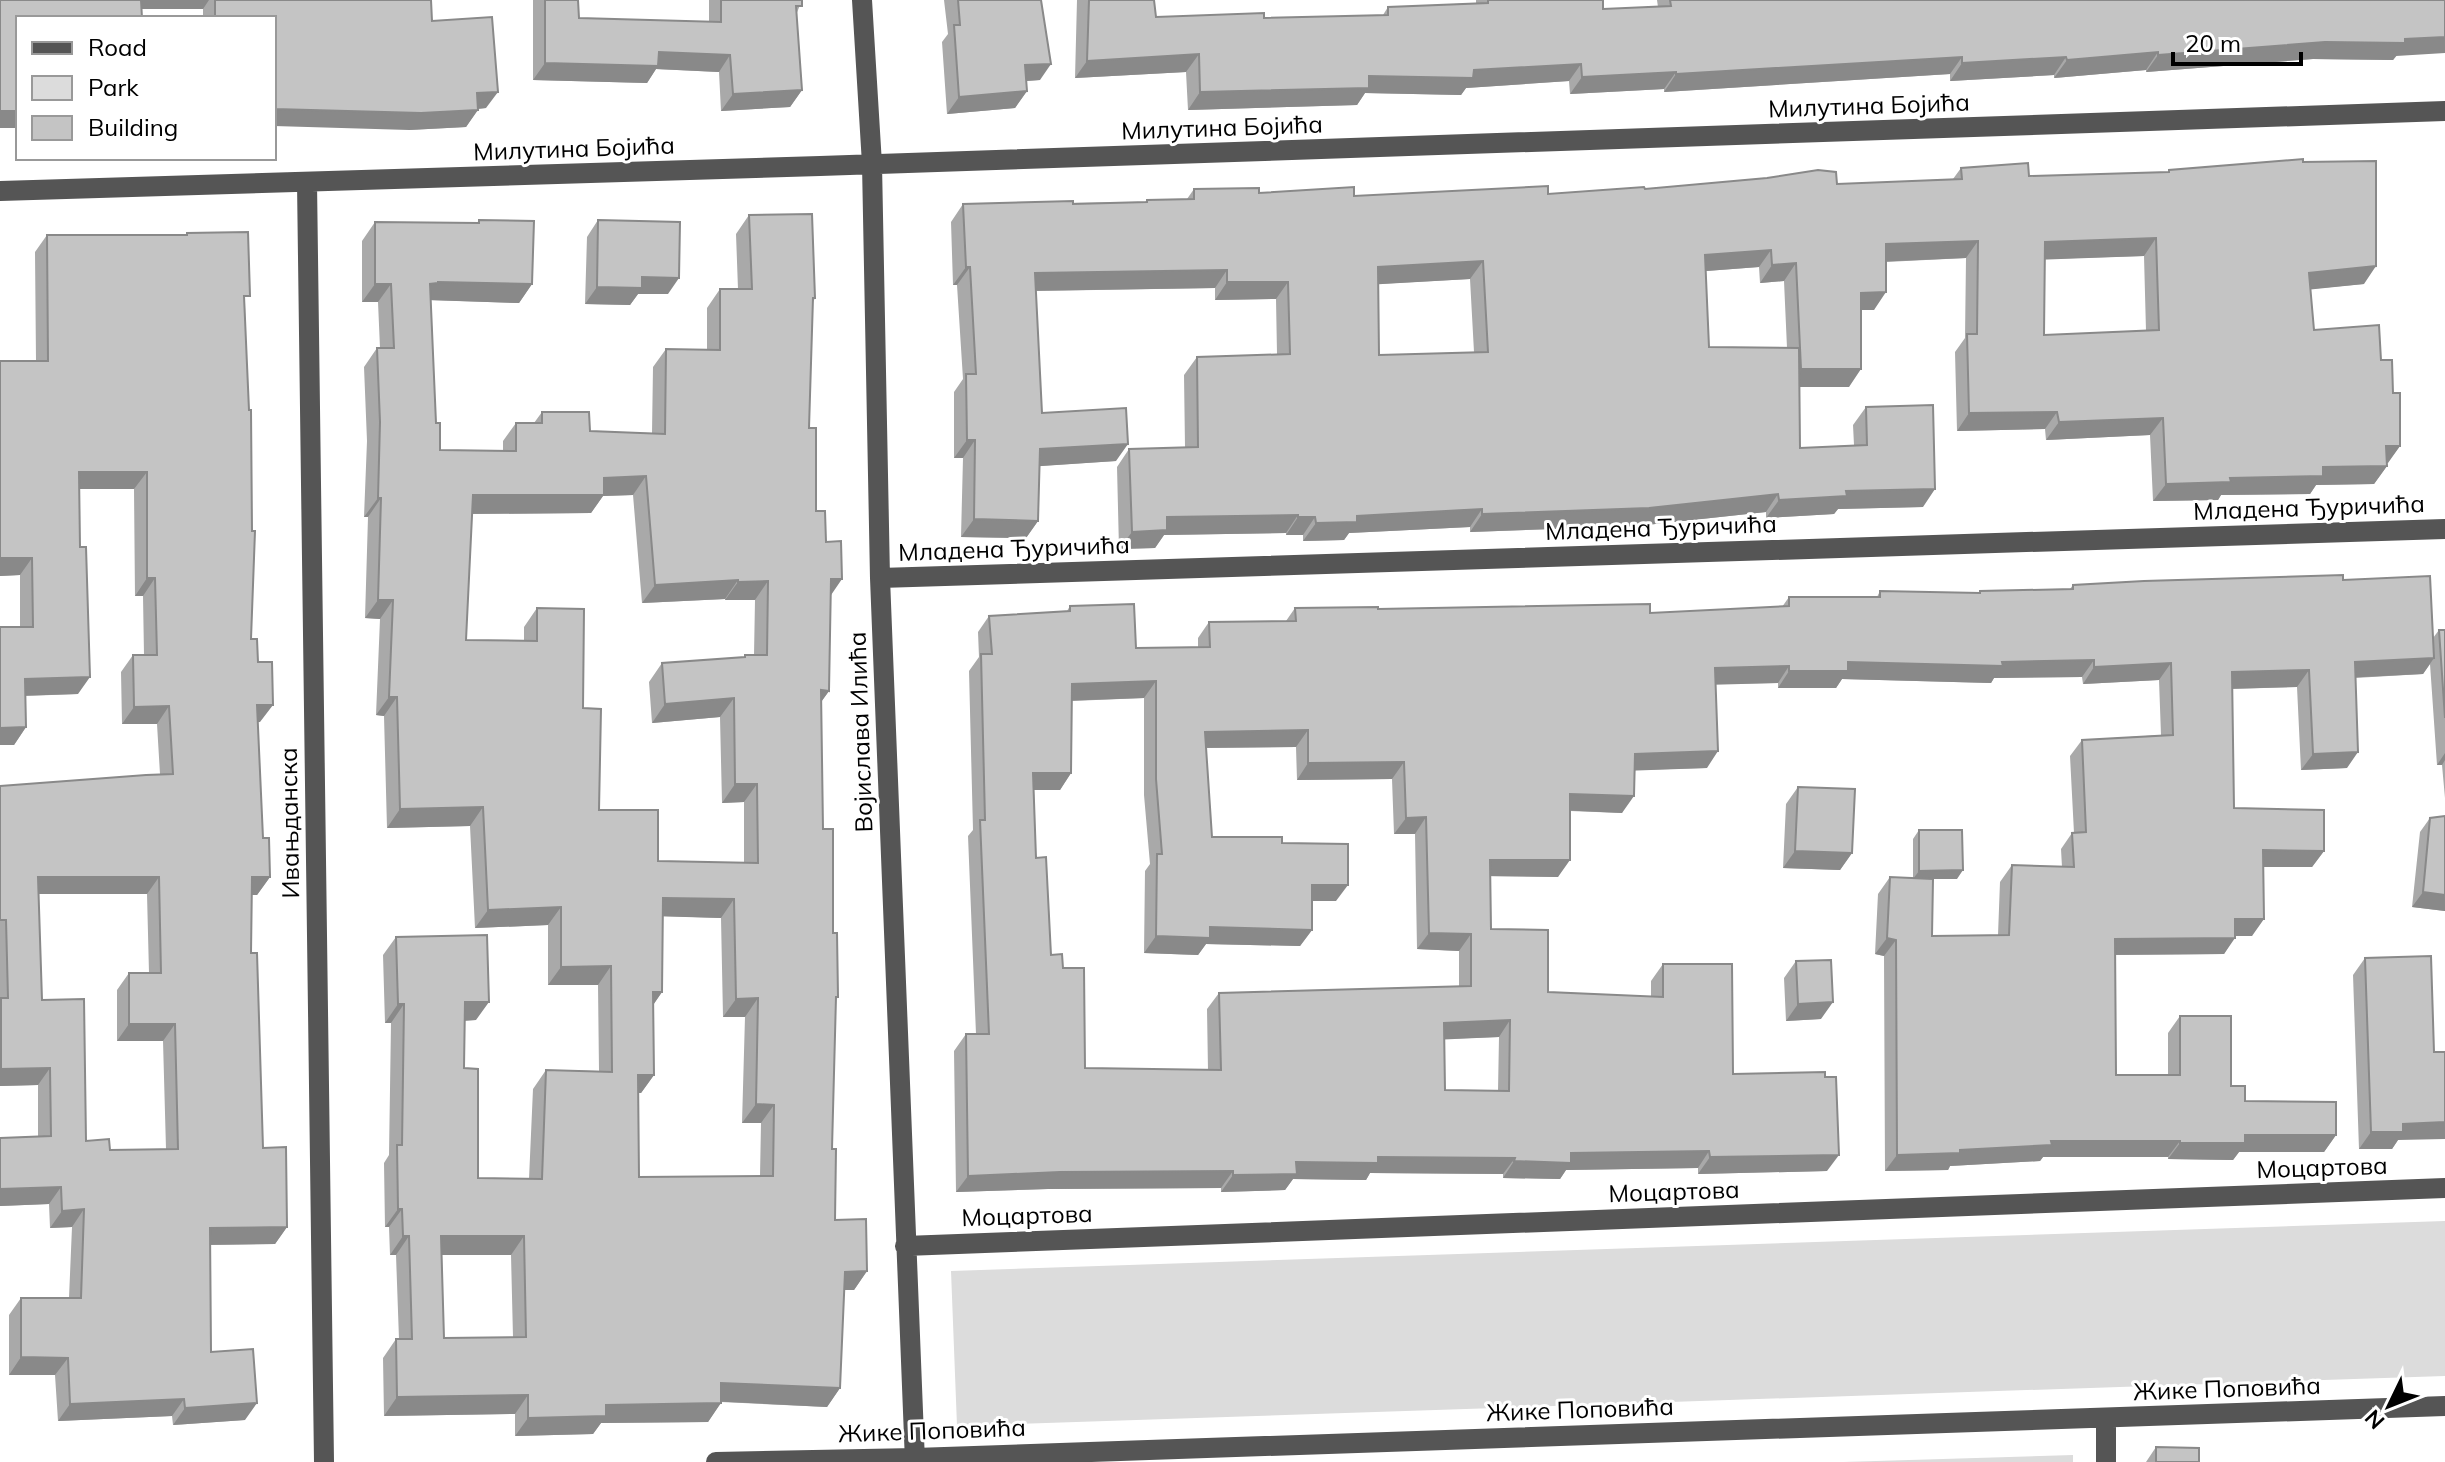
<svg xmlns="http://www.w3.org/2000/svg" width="2445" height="1462" viewBox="0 0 2445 1462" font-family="Mulish,sans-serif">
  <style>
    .green { fill: #dcdcdc }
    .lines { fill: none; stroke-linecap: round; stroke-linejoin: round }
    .minor { stroke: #555; stroke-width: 20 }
    .wall { fill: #a9a9a9; fill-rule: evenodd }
    .shaded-wall { fill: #898989 }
    .building { fill: #c4c4c4; stroke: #898989; stroke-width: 2; fill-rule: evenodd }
    .labels { text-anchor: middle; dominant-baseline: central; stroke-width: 6; stroke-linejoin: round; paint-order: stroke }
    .street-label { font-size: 24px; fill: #000; stroke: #fff }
  </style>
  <rect width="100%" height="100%" fill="#fff"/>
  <path class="green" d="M 2445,1221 L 2445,1376 L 957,1426 L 951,1271 Z
    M 2073,1455 L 2073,1462 L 1843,1462 Z"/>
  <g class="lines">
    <path class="minor" d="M 862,0 L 872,164 L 880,578 L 915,1462
      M 307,182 L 324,1462
      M 0,191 L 820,166 L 2445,111
      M 880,578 L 2445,529
      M 905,1246 L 2445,1188
      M 716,1462 L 915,1458 L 2445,1406
      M 2106,1462 L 2106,1418"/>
  </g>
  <path class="wall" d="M 0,0 L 431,0 L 432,21 L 486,108 L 478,109 L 466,127 L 409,130 L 274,18 L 203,18 L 203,9 L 142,9 L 18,18 L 18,128 L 0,128 Z
    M 533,0 L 578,0 L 579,18 L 709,22 L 709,0 L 802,0 L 796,15 L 802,90 L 790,107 L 721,111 L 719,72 L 656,69 L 647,83 L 533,80 Z
    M 944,0 L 1041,0 L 1040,80 L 1026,81 L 1027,91 L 1015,108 L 947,114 L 942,42 L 948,34 Z
    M 1077,0 L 1154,0 L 1156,17 L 1264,18 L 1383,15 L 1388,7 L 1476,3 L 1476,0 L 1603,0 L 1603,9 L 1658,7 L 1657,0 L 2445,0 L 2393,60 L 2313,59 L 2146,72 L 2146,70 L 2054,78 L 2054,75 L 1950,81 L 1950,74 L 1664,92 L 1664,89 L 1570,94 L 1569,81 L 1466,88 L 1461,95 L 1365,93 L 1357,105 L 1188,110 L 1186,72 L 1075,78 Z
    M 2303,162 L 2364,284 L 2310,289 L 2314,330 L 2381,360 L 2393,393 L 2400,446 L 2387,463 L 2387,466 L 2374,484 L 2316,485 L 2310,494 L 2221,495 L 2218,500 L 2153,501 L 2150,435 L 2046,440 L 2045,429 L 1957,431 L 1955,352 L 1965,338 L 1966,258 L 1886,262 L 1874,310 L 1861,310 L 1849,387 L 1799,387 L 1800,448 L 1854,445 L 1853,425 L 1866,407 L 1923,507 L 1838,509 L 1834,514 L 1766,518 L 1766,512 L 1637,526 L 1470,532 L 1470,527 L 1349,533 L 1344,540 L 1303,541 L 1303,535 L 1286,535 L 1286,533 L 1164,535 L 1155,548 L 1119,549 L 1117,467 L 1129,449 L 1185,447 L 1184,375 L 1197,357 L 1277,354 L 1276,299 L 1215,300 L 1215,288 L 1036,291 L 1042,413 L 1116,461 L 1039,466 L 1038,521 L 1026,538 L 961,537 L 963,458 L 954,458 L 954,392 L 963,379 L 957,285 L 953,285 L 951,222 L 963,204 L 1145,202 L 1147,200 L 1187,199 L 1194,189 L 1354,196 L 1548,194 L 1645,189 L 1837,184 L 1953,179 L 1961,168 L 2029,176 L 2168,172 L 2169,170 ZM 2144,256 L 2146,331 L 2044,335 L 2045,259 ZM 1759,267 L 1760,283 L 1784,281 L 1787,348 L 1709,347 L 1706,271 ZM 1470,279 L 1474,352 L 1379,355 L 1378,284 Z
    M 749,215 L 815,298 L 813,302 L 809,428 L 816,511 L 826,542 L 831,595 L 829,691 L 821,702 L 823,829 L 838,997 L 836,1000 L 832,1149 L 835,1220 L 867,1271 L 854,1290 L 844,1290 L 840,1388 L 827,1407 L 721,1402 L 708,1422 L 601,1423 L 593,1434 L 515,1436 L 515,1414 L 384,1416 L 383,1358 L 396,1339 L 399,1339 L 396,1255 L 390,1255 L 389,1227 L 385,1227 L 384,1163 L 389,1155 L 391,1023 L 385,1023 L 383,955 L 396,937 L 476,1020 L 465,1021 L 464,1068 L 478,1178 L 529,1179 L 533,1089 L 546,1070 L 599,1071 L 598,985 L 548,985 L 548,925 L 475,928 L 470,826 L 387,828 L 384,716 L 376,715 L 380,619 L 365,618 L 368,517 L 364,517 L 367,441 L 364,367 L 377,348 L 380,348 L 378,302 L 362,302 L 362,241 L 375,222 L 477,223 L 479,220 L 532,284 L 519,303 L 431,300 L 436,423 L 440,450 L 503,450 L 503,441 L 516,423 L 534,423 L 542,412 L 590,431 L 652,433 L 653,367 L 666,349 L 707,349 L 707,308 L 720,289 L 738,289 L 736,234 ZM 633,495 L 642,603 L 725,599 L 725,600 L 755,600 L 754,655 L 745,655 L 744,657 L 662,663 L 649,682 L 652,723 L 720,717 L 722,803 L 744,802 L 744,863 L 658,861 L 599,810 L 583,708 L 537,608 L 524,627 L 524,641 L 466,640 L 472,514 L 591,513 L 603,496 ZM 663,916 L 721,918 L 723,1017 L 745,1017 L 742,1123 L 761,1123 L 760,1176 L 639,1177 L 638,1093 L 641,1093 L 654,1075 L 653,1005 L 662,992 ZM 442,1255 L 511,1255 L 513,1337 L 444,1338 Z
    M 598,220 L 668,294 L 638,294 L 630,305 L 585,304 L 587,237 Z
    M 187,233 L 245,304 L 251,639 L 260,722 L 258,722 L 263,838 L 270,877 L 257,895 L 252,895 L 251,953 L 263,1148 L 287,1227 L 275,1244 L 210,1245 L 211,1352 L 245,1420 L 173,1425 L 172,1416 L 58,1421 L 55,1375 L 9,1375 L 9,1315 L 21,1298 L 69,1298 L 72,1227 L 50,1228 L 49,1204 L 0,1206 L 0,1138 L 38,1136 L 38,1085 L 0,1086 L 0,786 L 160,774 L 157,724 L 122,724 L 121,672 L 133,655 L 144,655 L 143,596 L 135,596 L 134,489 L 79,489 L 78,694 L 25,696 L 26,727 L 14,745 L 20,627 L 20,575 L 0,576 L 0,361 L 36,361 L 35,252 L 47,235 L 186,235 ZM 38,894 L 147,894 L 149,973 L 129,973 L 117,990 L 117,1041 L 163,1041 L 166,1149 L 110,1150 L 86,1141 L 42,1000 Z
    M 2343,580 L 2433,638 L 2439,630 L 2445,630 L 2445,798 L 2442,765 L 2437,765 L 2430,664 L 2423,674 L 2355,678 L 2347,768 L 2301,770 L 2297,687 L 2232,689 L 2234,808 L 2324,851 L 2312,867 L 2263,867 L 2252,936 L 2235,936 L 2224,954 L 2115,955 L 2116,1075 L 2168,1075 L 2168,1033 L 2180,1016 L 2231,1086 L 2245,1101 L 2336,1135 L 2324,1152 L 2239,1152 L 2233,1160 L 2168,1159 L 2168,1157 L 2043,1157 L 2040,1161 L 1950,1166 L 1948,1170 L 1885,1171 L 1884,956 L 1875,954 L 1878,894 L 1890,877 L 1913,878 L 1913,839 L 1919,830 L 1957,879 L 1928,879 L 1932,936 L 1998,935 L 2000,882 L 2012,865 L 2062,867 L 2061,849 L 2072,833 L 2074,833 L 2070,756 L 2082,740 L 2161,735 L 2159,680 L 2083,684 L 2082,677 L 1994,678 L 1991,683 L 1842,679 L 1836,688 L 1778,688 L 1778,683 L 1716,684 L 1707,768 L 1635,770 L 1622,813 L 1570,811 L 1558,877 L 1490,876 L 1491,929 L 1548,992 L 1651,997 L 1651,981 L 1663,964 L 1733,1074 L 1827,1171 L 1698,1174 L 1698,1168 L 1566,1170 L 1560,1179 L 1503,1178 L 1503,1174 L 1370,1173 L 1366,1180 L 1293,1179 L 1285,1190 L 1221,1192 L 1221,1188 L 1048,1189 L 956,1192 L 954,1051 L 966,1034 L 976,1034 L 968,836 L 973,830 L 969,671 L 979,657 L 978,632 L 989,616 L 1067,611 L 1070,606 L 1136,648 L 1198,647 L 1198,638 L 1209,622 L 1286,621 L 1295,608 L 1650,613 L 1782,607 L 1789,597 L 1877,597 L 1880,591 L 1978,593 L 1980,591 L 2070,589 L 2073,585 ZM 1144,698 L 1144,795 L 1150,864 L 1145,871 L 1144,953 L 1198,955 L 1206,944 L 1300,946 L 1312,930 L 1312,901 L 1336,901 L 1282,843 L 1212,837 L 1206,748 L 1296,747 L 1297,780 L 1392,779 L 1394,834 L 1415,834 L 1417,949 L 1459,951 L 1459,986 L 1219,993 L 1207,1009 L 1208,1070 L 1085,1068 L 1063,968 L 1051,955 L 1036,858 L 1034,790 L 1060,790 L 1071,773 L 1072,701 ZM 1499,1037 L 1498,1091 L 1445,1090 L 1444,1039 Z
    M 1798,787 L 1852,853 L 1840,870 L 1783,868 L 1786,804 Z
    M 2445,816 L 2445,911 L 2412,907 L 2420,832 L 2430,818 Z
    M 2365,958 L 2398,1140 L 2392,1149 L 2359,1149 L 2353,975 Z
    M 1796,961 L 1821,1019 L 1786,1021 L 1784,978 Z
    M 2156,1447 L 2199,1462 L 2146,1462 Z"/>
  <path class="shaded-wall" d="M 136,0 L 209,0 L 203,9 L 129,9 Z
    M 2445,37 L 2445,53 L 2396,56 L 2393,60 L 2313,59 L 2146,72 L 2158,55 L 2325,42 Z
    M 659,52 L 730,55 L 719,72 L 656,69 L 647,83 L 533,80 L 545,63 Z
    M 2158,52 L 2146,70 L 2054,78 L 2067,60 Z
    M 1199,54 L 1186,72 L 1075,78 L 1087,61 Z
    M 1962,57 L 1950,74 L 1664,92 L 1676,74 Z
    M 2066,57 L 2054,75 L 1950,81 L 1962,63 Z
    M 1051,64 L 1040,80 L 1013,82 L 1025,65 Z
    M 1581,64 L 1569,81 L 1466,88 L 1461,95 L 1365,93 L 1357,105 L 1188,110 L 1200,92 L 1369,76 Z
    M 1676,72 L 1664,89 L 1570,94 L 1582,77 Z
    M 802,90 L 790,107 L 721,111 L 733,94 Z
    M 1027,91 L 1015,108 L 947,114 L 959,97 Z
    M 498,92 L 486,108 L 465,110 L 477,93 Z
    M 274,109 L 478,110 L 466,127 L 409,130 L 274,126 Z
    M 0,111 L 18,111 L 18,128 L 0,128 Z
    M 2156,238 L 2144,256 L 2033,260 L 2045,242 Z
    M 1978,241 L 1966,258 L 1874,262 L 1886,244 Z
    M 1771,250 L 1759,267 L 1693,272 L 1705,255 Z
    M 1483,261 L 1470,279 L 1365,285 L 1378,267 Z
    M 1796,263 L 1784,281 L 1760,283 L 1772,265 Z
    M 2376,266 L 2364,284 L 2296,291 L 2309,273 Z
    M 966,267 L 970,267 L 957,285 L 953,285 Z
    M 1227,270 L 1215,288 L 1022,291 L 1035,273 Z
    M 642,277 L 679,278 L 668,294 L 638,294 L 630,305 L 585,304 L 597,287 Z
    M 438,282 L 532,284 L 519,303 L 426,300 L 430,284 Z
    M 1227,282 L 1288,282 L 1276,299 L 1215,300 Z
    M 375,284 L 391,284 L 378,302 L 362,302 Z
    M 1886,292 L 1874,310 L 1848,310 L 1861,293 Z
    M 1801,369 L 1861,369 L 1849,387 L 1789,387 Z
    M 2057,412 L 2045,429 L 1957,431 L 1969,413 Z
    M 2163,418 L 2150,435 L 2046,440 L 2059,422 Z
    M 967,440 L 975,440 L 963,458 L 954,458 Z
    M 1128,444 L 1116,461 L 1027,467 L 1040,449 Z
    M 2386,446 L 2400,446 L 2388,463 L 2374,464 Z
    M 2387,466 L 2374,484 L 2316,485 L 2310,494 L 2221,495 L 2218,500 L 2153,501 L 2166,484 L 2323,467 Z
    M 79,472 L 147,472 L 134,489 L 67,489 Z
    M 646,476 L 633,495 L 603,496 L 591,513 L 459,514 L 473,495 L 604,478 Z
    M 1935,489 L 1923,507 L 1838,509 L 1834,514 L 1766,518 L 1779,500 L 1846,491 Z
    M 1778,494 L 1766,512 L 1637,526 L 1470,532 L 1482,514 Z
    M 378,498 L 381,498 L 368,517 L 364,517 Z
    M 1482,509 L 1470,527 L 1349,533 L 1344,540 L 1303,541 L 1316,523 L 1357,516 Z
    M 1298,515 L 1286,533 L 1164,535 L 1155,548 L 1119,549 L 1132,532 L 1167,517 Z
    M 1298,517 L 1315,517 L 1303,535 L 1286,535 Z
    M 974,519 L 1038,521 L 1026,538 L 961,537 Z
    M 0,558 L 32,558 L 20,575 L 0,576 Z
    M 147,578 L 155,578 L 143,596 L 135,596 Z
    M 831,579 L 842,579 L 829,598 Z
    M 738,580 L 725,599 L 642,603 L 655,585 Z
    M 768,581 L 755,600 L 725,600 L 738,582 Z
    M 378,600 L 393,600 L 380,619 L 365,618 Z
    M 2434,658 L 2423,674 L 2343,678 L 2355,662 Z
    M 2094,660 L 2082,677 L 1994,678 L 1991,683 L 1842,679 L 1836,688 L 1778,688 L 1789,671 L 1848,662 Z
    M 2171,663 L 2159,680 L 2083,684 L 2094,667 Z
    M 1789,666 L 1778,683 L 1704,685 L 1715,668 Z
    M 2309,670 L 2297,687 L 2221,689 L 2232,672 Z
    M 90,677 L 78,694 L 13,696 L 25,679 Z
    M 1156,681 L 1144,698 L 1060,701 L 1072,684 Z
    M 821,690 L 829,691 L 816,709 Z
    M 389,697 L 397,697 L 384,716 L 376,715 Z
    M 734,698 L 720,717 L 652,723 L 665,704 Z
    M 257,705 L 273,705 L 260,722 L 245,723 Z
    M 169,706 L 157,724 L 122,724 L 134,707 Z
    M 26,727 L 14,745 L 0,745 L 0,728 Z
    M 1308,730 L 1296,747 L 1193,748 L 1205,732 Z
    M 1718,751 L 1707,768 L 1623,771 L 1635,754 Z
    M 2358,752 L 2347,768 L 2301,770 L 2313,754 Z
    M 2445,753 L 2445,760 L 2442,765 L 2437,765 Z
    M 1404,762 L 1392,779 L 1297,780 L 1308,763 Z
    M 1033,773 L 1071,773 L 1060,790 L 1021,790 Z
    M 735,784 L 757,784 L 744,802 L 722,803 Z
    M 1570,794 L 1634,796 L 1622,813 L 1558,810 Z
    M 483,807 L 470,826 L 387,828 L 400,809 Z
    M 1426,817 L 1415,834 L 1394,834 L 1406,818 Z
    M 2263,850 L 2324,851 L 2312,867 L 2251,867 Z
    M 1795,851 L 1852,853 L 1840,870 L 1783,868 Z
    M 1490,860 L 1570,860 L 1558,877 L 1478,876 Z
    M 1963,870 L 1957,879 L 1913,879 L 1919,871 Z
    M 38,877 L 159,877 L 147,894 L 25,894 Z
    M 252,877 L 270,877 L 257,895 L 240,895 Z
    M 1312,885 L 1348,885 L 1336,901 L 1301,901 Z
    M 2423,892 L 2445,895 L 2445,911 L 2412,907 Z
    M 663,898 L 734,899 L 721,918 L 650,916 Z
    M 561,907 L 548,925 L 475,928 L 488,910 Z
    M 2235,919 L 2264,919 L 2252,936 L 2223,936 Z
    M 1210,927 L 1312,930 L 1300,946 L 1206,944 L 1198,955 L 1144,953 L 1156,936 Z
    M 1429,933 L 1471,934 L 1459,951 L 1417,949 Z
    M 1887,938 L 1896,940 L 1884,956 L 1875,954 Z
    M 2235,938 L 2224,954 L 2103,955 L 2115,939 Z
    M 611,966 L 598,985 L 548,985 L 561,967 Z
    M 653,992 L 662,992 L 649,1011 Z
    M 758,998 L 745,1017 L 723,1017 L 736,999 Z
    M 465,1002 L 489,1002 L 476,1020 L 452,1021 Z
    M 1833,1002 L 1821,1019 L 1786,1021 L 1798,1004 Z
    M 398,1004 L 404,1004 L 391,1023 L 385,1023 Z
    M 1510,1020 L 1499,1037 L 1432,1040 L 1444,1023 Z
    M 129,1024 L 175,1024 L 163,1041 L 117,1041 Z
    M 50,1068 L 38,1085 L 0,1086 L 0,1070 L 1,1069 Z
    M 638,1075 L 654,1075 L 641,1093 L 624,1093 Z
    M 756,1104 L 774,1105 L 761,1123 L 742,1123 Z
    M 2445,1122 L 2445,1139 L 2398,1140 L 2392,1149 L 2359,1149 L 2371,1132 L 2403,1124 Z
    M 2245,1135 L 2336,1135 L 2324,1152 L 2239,1152 L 2233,1160 L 2168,1159 L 2180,1143 Z
    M 2051,1141 L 2180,1141 L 2168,1157 L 2043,1157 L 2040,1161 L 1950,1166 L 1948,1170 L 1885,1171 L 1897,1155 Z
    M 1709,1151 L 1698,1168 L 1566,1170 L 1560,1179 L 1503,1178 L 1514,1161 L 1571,1153 Z
    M 1839,1155 L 1827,1171 L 1698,1174 L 1710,1157 Z
    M 1378,1157 L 1515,1158 L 1503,1174 L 1370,1173 L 1366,1180 L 1293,1179 L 1285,1190 L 1221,1192 L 1233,1175 L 1296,1162 Z
    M 1233,1171 L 1221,1188 L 1048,1189 L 956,1192 L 968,1176 L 1060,1172 Z
    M 61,1187 L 49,1204 L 0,1206 L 0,1189 Z
    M 84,1209 L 72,1227 L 50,1228 L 62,1211 Z
    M 398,1209 L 402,1209 L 389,1227 L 385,1227 Z
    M 287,1227 L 275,1244 L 198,1245 L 210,1228 Z
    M 403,1236 L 409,1236 L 396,1255 L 390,1255 Z
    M 441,1236 L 524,1236 L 511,1255 L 428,1255 Z
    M 867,1271 L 854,1290 L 832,1290 L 845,1272 Z
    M 21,1357 L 68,1358 L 55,1375 L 9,1375 Z
    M 721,1383 L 840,1388 L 827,1407 L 708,1401 Z
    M 528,1395 L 515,1414 L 384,1416 L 397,1397 Z
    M 184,1399 L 172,1416 L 58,1421 L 70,1404 Z
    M 257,1403 L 245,1420 L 173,1425 L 185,1408 Z
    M 721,1403 L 708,1422 L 601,1423 L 593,1434 L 515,1436 L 528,1418 L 606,1405 Z"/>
  <path class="building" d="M 0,0 L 141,0 L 142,18 L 18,18 L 18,111 L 0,111 Z
    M 215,0 L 431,0 L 432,21 L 492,17 L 498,92 L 477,93 L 478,110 L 421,113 L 274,109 L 274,18 L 215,18 Z
    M 545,0 L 578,0 L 579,18 L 721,22 L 721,0 L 802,0 L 802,6 L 796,6 L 802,90 L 733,94 L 730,55 L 659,52 L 658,66 L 545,63 Z
    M 958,0 L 1041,0 L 1051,64 L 1025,65 L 1027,91 L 959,97 L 954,25 L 960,25 Z
    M 1089,0 L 1154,0 L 1156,17 L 1264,13 L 1264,18 L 1388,15 L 1388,7 L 1488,3 L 1488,0 L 1603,0 L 1603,9 L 1671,6 L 1670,0 L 2445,0 L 2445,37 L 2405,39 L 2405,43 L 2325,42 L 2158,55 L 2158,52 L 2067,60 L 2066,57 L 1962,63 L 1962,57 L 1676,74 L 1676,72 L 1582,77 L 1581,64 L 1474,70 L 1473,78 L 1369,76 L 1369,88 L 1200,92 L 1199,54 L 1087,61 Z
    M 2303,159 L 2303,162 L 2376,161 L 2376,266 L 2309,273 L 2314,330 L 2379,325 L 2381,360 L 2392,360 L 2393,393 L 2400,393 L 2400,446 L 2386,446 L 2387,466 L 2323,467 L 2323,476 L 2230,478 L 2231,482 L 2166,484 L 2163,418 L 2059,422 L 2057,412 L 1969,413 L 1967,334 L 1977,334 L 1978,241 L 1886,244 L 1886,292 L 1861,293 L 1861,369 L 1801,369 L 1796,263 L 1772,265 L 1771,250 L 1705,255 L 1709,347 L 1799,348 L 1800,448 L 1867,445 L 1866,407 L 1933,405 L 1935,489 L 1846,491 L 1847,496 L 1779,500 L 1778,494 L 1649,508 L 1482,514 L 1482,509 L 1357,516 L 1357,522 L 1316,523 L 1315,517 L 1298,517 L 1298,515 L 1167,517 L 1167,530 L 1132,532 L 1129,449 L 1198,447 L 1197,357 L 1290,354 L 1288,282 L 1227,282 L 1227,270 L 1035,273 L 1042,413 L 1126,408 L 1128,444 L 1040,449 L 1038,521 L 974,519 L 975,440 L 967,440 L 966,374 L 976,374 L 970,267 L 966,267 L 963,204 L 1073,201 L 1073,204 L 1147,202 L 1147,200 L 1194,199 L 1194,189 L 1259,188 L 1259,193 L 1354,187 L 1354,196 L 1548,186 L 1548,194 L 1644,187 L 1645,189 L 1767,178 L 1818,170 L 1836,172 L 1837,184 L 1962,179 L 1961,168 L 2028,163 L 2029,176 L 2169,172 L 2169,170 ZM 2156,238 L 2159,330 L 2044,335 L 2045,242 ZM 1483,261 L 1488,352 L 1379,355 L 1378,267 Z
    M 812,214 L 815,298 L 813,298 L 809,428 L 816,428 L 816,511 L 825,511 L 826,542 L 841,541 L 842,579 L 831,579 L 829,691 L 821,690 L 823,829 L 833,829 L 833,933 L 837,933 L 838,997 L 836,997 L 832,1149 L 836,1149 L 835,1220 L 866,1219 L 867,1271 L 845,1272 L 840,1388 L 721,1383 L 721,1403 L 606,1405 L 606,1416 L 528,1418 L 528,1395 L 397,1397 L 396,1339 L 412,1339 L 409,1236 L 403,1236 L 402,1209 L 398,1209 L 397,1145 L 402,1145 L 404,1004 L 398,1004 L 396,937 L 487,935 L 489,1002 L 465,1002 L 464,1068 L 478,1069 L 478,1178 L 542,1179 L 546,1070 L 612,1072 L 611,966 L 561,967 L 561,907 L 488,910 L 483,807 L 400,809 L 397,697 L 389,697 L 393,600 L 378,600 L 381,498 L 378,498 L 380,422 L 377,348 L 394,348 L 391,284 L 375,284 L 375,222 L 479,223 L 479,220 L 534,221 L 532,284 L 438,282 L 438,283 L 430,284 L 436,423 L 440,423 L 440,450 L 516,451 L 516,423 L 542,423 L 542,412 L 589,412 L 590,431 L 665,434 L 666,349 L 720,350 L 720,289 L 752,289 L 749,215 ZM 646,476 L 655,585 L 738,580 L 738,582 L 768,581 L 767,655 L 745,655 L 745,657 L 662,663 L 665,704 L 734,698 L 735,784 L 757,784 L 758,863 L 658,861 L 658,810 L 599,810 L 601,709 L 583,708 L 584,609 L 537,608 L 537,641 L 466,640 L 473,495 L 604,495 L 604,478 ZM 663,898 L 734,899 L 736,999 L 758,998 L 756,1104 L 774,1105 L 773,1176 L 639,1177 L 638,1075 L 654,1075 L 653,992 L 662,992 ZM 441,1236 L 524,1236 L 526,1337 L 444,1338 Z
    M 598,220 L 680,222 L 679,278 L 642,277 L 642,288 L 597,287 Z
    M 248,232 L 250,296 L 244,296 L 249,410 L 251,410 L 252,531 L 255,531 L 251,639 L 257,639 L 258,662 L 272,662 L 273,705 L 257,705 L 263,838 L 269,838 L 270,877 L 252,877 L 251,953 L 257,953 L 263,1148 L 286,1147 L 287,1227 L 210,1228 L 211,1352 L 253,1349 L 257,1403 L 185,1408 L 184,1399 L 70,1404 L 68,1358 L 21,1357 L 21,1298 L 81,1298 L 84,1209 L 62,1211 L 61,1187 L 0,1189 L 0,1138 L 51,1136 L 50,1068 L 1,1069 L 1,998 L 8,998 L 6,920 L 0,920 L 0,786 L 146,775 L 173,774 L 169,706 L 134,707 L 133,655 L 157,655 L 155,578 L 147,578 L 147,472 L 79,472 L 80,547 L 86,547 L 90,677 L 25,679 L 26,727 L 0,728 L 0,627 L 33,627 L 32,558 L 0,558 L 0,361 L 48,361 L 47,235 L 187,235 L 187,233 ZM 38,877 L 159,877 L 161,973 L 129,973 L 129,1024 L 175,1024 L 178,1149 L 110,1150 L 109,1139 L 86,1141 L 84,999 L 42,1000 Z
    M 2343,575 L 2343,580 L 2430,576 L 2434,658 L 2355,662 L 2358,752 L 2313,754 L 2309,670 L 2232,672 L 2234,808 L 2324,810 L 2324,851 L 2263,850 L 2264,919 L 2235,919 L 2235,938 L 2115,939 L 2116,1075 L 2180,1075 L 2180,1016 L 2231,1016 L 2231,1086 L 2245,1086 L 2245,1101 L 2336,1102 L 2336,1135 L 2245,1135 L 2245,1143 L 2180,1143 L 2180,1141 L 2051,1141 L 2052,1145 L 1960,1150 L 1960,1153 L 1897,1155 L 1896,940 L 1887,938 L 1890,877 L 1933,879 L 1932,936 L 2009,935 L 2012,865 L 2074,867 L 2072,833 L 2086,832 L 2082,740 L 2173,735 L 2171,663 L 2094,667 L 2094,660 L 2002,662 L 2003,666 L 1848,662 L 1848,671 L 1789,671 L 1789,666 L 1715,668 L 1718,751 L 1635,754 L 1634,796 L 1570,794 L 1570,860 L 1490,860 L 1491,929 L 1548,930 L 1548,992 L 1663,997 L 1663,964 L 1732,964 L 1733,1074 L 1825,1072 L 1825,1077 L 1836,1077 L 1839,1155 L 1710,1157 L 1709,1151 L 1571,1153 L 1571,1163 L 1514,1161 L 1515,1158 L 1378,1157 L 1378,1163 L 1296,1162 L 1297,1174 L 1233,1175 L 1233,1171 L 1060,1172 L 968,1176 L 966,1034 L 989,1034 L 980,820 L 985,820 L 981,654 L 992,654 L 989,616 L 1070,611 L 1070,606 L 1134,604 L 1136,648 L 1210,647 L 1209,622 L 1296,621 L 1295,608 L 1378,607 L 1378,609 L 1650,604 L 1650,613 L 1789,606 L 1789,597 L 1880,597 L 1880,591 L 1980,593 L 1980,591 L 2073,589 L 2073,585 L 2144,581 ZM 1156,681 L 1156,779 L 1162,854 L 1157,854 L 1156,936 L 1210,938 L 1210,927 L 1312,930 L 1312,885 L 1348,885 L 1348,844 L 1282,843 L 1282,837 L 1212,837 L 1205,732 L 1308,730 L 1308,763 L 1404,762 L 1406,818 L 1426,817 L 1429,933 L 1471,934 L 1471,986 L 1219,993 L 1221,1070 L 1085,1068 L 1084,968 L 1063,968 L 1062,954 L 1051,955 L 1046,857 L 1036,858 L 1033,773 L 1071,773 L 1072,684 ZM 1510,1020 L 1509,1091 L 1445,1090 L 1444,1023 Z
    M 2439,630 L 2445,630 L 2445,718 Z
    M 1798,787 L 1855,789 L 1852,853 L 1795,851 Z
    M 2445,816 L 2445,895 L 2423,892 L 2430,818 Z
    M 1919,830 L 1962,830 L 1963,870 L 1919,871 Z
    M 2431,956 L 2434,1052 L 2445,1052 L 2445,1122 L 2403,1124 L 2403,1132 L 2371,1132 L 2365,958 Z
    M 1831,960 L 1833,1002 L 1798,1004 L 1796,961 Z
    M 2156,1447 L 2199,1448 L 2199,1462 L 2156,1462 Z"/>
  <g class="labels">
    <g class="street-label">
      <text transform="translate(1869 105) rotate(-2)">Милутина Бојића</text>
      <text transform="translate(1222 127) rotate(-2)">Милутина Бојића</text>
      <text transform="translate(574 148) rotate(-2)">Милутина Бојића</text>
      <text transform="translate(2309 507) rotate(-2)">Младена Ђуричића</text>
      <text transform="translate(1661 527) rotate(-2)">Младена Ђуричића</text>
      <text transform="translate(1014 548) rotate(-2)">Младена Ђуричића</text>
      <text transform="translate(860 732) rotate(-92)">Војислава Илића</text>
      <text transform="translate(289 823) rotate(-91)">Ивањданска</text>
      <text transform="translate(2322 1167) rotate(-2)">Моцартова</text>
      <text transform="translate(1674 1191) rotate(-2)">Моцартова</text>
      <text transform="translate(1027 1215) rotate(-2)">Моцартова</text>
      <text transform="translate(2227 1388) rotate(-2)">Жике Поповића</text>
      <text transform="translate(1580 1409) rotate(-2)">Жике Поповића</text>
      <text transform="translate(932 1430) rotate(-2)">Жике Поповића</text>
    </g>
  </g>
  <rect x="16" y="16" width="260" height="144" fill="#ffffff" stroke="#999999" stroke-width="2"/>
  <rect x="32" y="42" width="40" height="12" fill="#555555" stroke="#999999" stroke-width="2"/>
  <text x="88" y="56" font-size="24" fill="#000000">Road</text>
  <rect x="32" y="76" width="40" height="24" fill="#dcdcdc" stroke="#999999" stroke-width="2"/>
  <text x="88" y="96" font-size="24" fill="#000000">Park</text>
  <rect x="32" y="116" width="40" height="24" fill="#c4c4c4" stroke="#999999" stroke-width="2"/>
  <text x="88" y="136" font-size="24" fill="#000000">Building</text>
  <g transform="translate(2389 1406) rotate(227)" stroke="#ffffff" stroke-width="6" paint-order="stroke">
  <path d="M0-6L14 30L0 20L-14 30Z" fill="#000000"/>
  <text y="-12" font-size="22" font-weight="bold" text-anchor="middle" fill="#000000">N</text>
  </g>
  <path d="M2173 52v12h128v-12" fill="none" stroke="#000000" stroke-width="4"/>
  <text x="2185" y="52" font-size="24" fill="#000000" stroke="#ffffff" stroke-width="6" paint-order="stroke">20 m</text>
</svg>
